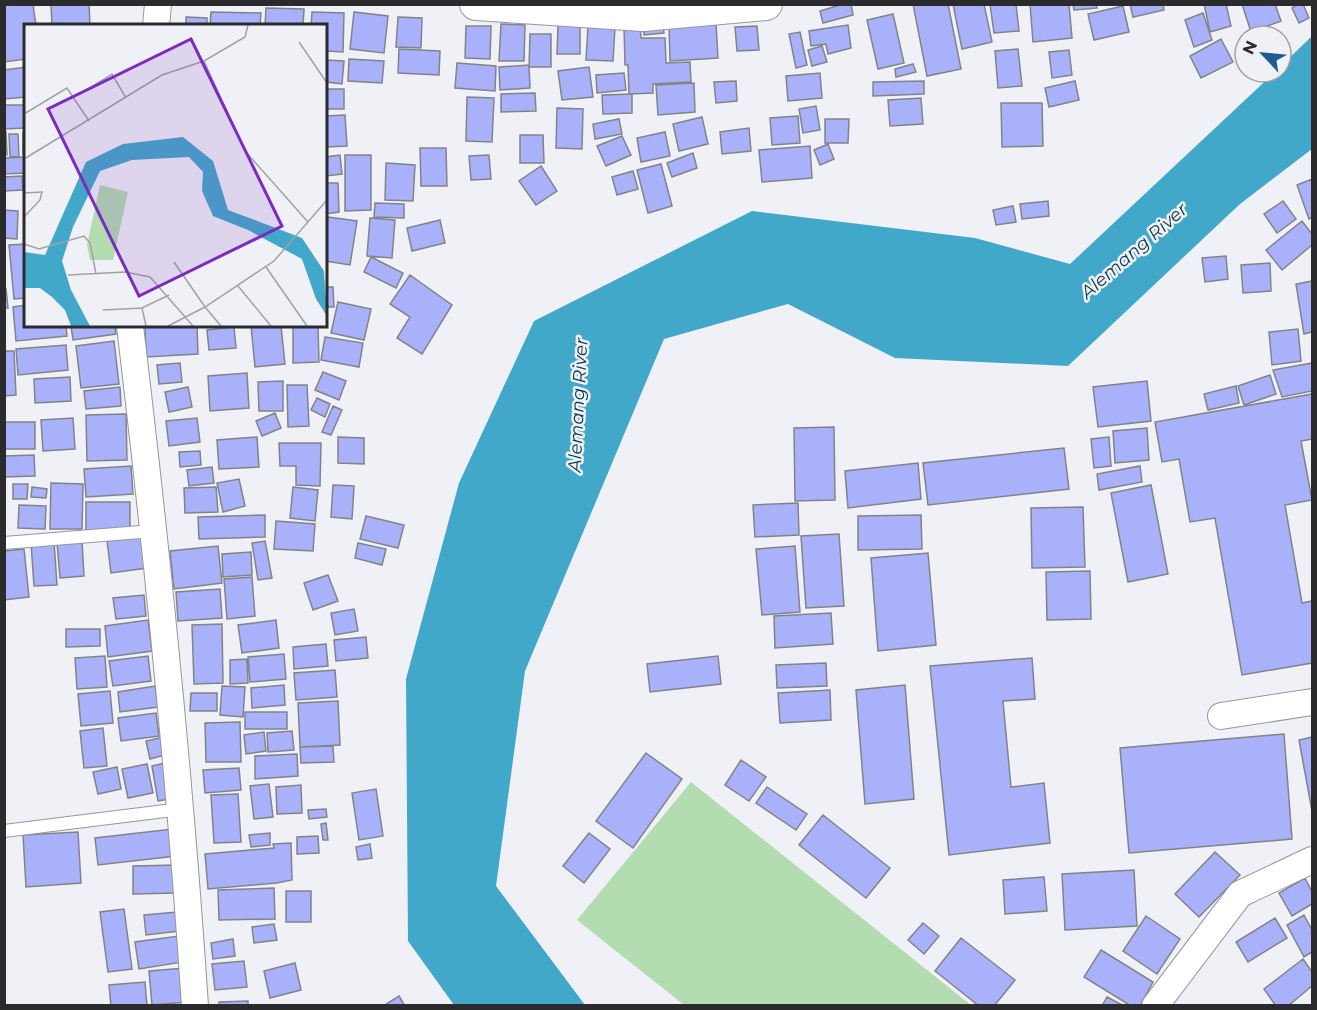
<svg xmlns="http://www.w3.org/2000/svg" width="1317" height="1010" viewBox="0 0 1317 1010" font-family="Montserrat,sans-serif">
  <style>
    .green { fill: #b3dcb0 }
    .water { fill: #42a8c9 }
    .building { fill: #a8b1fa; stroke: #828388; stroke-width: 1.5 }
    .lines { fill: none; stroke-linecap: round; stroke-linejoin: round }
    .service-casing { stroke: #96979b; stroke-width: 14 }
    .minor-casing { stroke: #96979b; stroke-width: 28 }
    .tertiary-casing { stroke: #96979b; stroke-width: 34 }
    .service { stroke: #fff; stroke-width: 12 }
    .minor { stroke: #fff; stroke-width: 26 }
    .tertiary { stroke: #fff; stroke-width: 32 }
    .labels { text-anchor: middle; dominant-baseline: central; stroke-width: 5; stroke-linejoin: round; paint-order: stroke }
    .water-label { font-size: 18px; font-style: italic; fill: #093846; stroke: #f0f1f6 }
    .inset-road { fill: none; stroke: #a1a2a6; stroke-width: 1.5 }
    .view { fill: #7b2cbf; fill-opacity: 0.15; stroke: #7b2cbf; stroke-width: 3 }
    .inset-edge { fill: none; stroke: #2b2b2d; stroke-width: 3 }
  </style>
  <rect width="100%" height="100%" fill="#f0f1f6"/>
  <path class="green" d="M 691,782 L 971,1005 L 684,1005 L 577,920 Z"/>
  <path class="water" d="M 1312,36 L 1312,149 L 1240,204 L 1068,366 L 895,358 L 788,304 L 664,339 L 525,671 L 496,886 L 585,1005 L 454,1005 L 408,941 L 406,679 L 459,483 L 534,321 L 752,211 L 975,238 L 1070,264 L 1275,72 L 1281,72 L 1281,66 Z"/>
  <path class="building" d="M 4,4 L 33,4 L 36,26 L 26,26 L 26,59 L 4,62 Z
    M 51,4 L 89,4 L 90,26 L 52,26 Z
    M 843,4 L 851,4 L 853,15 L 823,23 L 820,11 Z
    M 913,4 L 948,4 L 961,69 L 927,76 Z
    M 953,4 L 984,4 L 992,42 L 962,49 Z
    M 990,4 L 1016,4 L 1019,31 L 994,33 Z
    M 1030,4 L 1069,4 L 1072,38 L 1033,42 Z
    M 1073,4 L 1096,4 L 1097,8 L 1074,10 Z
    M 1130,4 L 1163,4 L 1164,10 L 1133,17 Z
    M 1204,4 L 1226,4 L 1231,26 L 1210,32 Z
    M 1242,4 L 1275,4 L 1281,21 L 1251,32 Z
    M 1298,4 L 1303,4 L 1309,18 L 1299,23 L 1292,8 Z
    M 1123,6 L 1129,32 L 1094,40 L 1088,14 Z
    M 266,8 L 304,9 L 303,26 L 265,26 Z
    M 211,12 L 261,13 L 260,26 L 210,26 Z
    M 312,12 L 344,13 L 343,52 L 326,51 L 326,26 L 311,26 Z
    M 354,12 L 388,16 L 384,53 L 350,49 Z
    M 1203,13 L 1212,40 L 1194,47 L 1185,20 Z
    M 893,14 L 904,63 L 878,69 L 867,20 Z
    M 186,17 L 207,18 L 207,26 L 186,26 Z
    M 398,17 L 422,18 L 421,48 L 396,47 Z
    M 662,19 L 664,33 L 644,35 L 642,22 Z
    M 716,23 L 718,58 L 670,61 L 669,26 Z
    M 501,24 L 525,25 L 524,61 L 499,61 Z
    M 558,25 L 580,26 L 580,54 L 557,54 Z
    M 640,25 L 641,38 L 665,38 L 666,63 L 690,62 L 691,82 L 653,84 L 653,93 L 629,94 L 628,65 L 625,65 L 624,26 Z
    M 848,25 L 851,48 L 828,54 L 826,44 L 811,46 L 809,31 Z
    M 466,26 L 491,26 L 490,59 L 465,58 Z
    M 588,26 L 615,27 L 613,61 L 586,60 Z
    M 757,26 L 759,50 L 737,51 L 735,27 Z
    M 800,32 L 807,65 L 796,68 L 789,34 Z
    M 530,34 L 551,34 L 551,67 L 529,67 Z
    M 1221,39 L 1233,62 L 1201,78 L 1190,56 Z
    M 822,46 L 827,62 L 812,66 L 808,50 Z
    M 399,49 L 440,51 L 439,75 L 398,73 Z
    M 1018,49 L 1022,86 L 998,88 L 995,51 Z
    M 1069,50 L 1072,75 L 1052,78 L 1049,52 Z
    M 349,59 L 384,61 L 382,83 L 348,81 Z
    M 326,60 L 344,61 L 342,84 L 326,82 Z
    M 457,63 L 496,66 L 495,91 L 455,88 Z
    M 913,64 L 916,72 L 896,77 L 895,69 Z
    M 529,65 L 530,88 L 500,90 L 499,67 Z
    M 26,67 L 26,97 L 4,99 L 4,70 Z
    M 589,67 L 593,97 L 562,100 L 558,71 Z
    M 624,73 L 626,90 L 597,93 L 596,75 Z
    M 820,73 L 822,98 L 788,101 L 786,76 Z
    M 736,81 L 737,101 L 716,103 L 714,82 Z
    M 924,81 L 924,94 L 873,96 L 873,82 Z
    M 1075,81 L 1079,100 L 1049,107 L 1045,88 Z
    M 694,83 L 695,112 L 658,115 L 656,85 Z
    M 326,89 L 344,89 L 344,109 L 326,109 Z
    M 535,93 L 536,111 L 501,112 L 501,94 Z
    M 632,94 L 632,113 L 603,114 L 602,95 Z
    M 467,97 L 494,98 L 492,142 L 466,141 Z
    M 921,98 L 923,124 L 890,126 L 888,100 Z
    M 1001,103 L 1042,103 L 1043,146 L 1002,147 Z
    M 4,105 L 26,105 L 26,128 L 4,129 Z
    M 816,106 L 820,130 L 803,133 L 799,109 Z
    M 557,108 L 583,109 L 582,149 L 556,148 Z
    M 345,115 L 347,146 L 326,147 L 326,116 Z
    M 798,116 L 800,143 L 772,145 L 770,118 Z
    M 702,117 L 708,144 L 679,151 L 673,124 Z
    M 619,119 L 622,134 L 595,139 L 593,124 Z
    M 825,119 L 849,119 L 848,143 L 825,143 Z
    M 749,128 L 751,151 L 722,154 L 720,132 Z
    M 4,132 L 6,132 L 7,155 L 4,155 Z
    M 665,132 L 670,156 L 641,162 L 637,138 Z
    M 23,133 L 26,133 L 26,154 L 23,154 Z
    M 9,134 L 18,134 L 19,157 L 10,157 Z
    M 520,135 L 543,135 L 544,163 L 520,163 Z
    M 622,136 L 631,155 L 606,166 L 597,146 Z
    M 828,144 L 834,159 L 820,165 L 814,150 Z
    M 810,146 L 812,178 L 762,182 L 759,150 Z
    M 420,148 L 446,148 L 447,186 L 421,186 Z
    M 693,153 L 697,168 L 672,177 L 667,163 Z
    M 340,155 L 342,174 L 326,176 L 326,157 Z
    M 345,155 L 371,155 L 371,210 L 345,211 Z
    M 489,155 L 491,179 L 471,180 L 469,156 Z
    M 26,157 L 26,173 L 4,174 L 4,158 Z
    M 386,163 L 415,165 L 413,201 L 385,200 Z
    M 661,164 L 672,206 L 648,213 L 637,170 Z
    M 541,166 L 557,191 L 536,205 L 519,181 Z
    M 633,171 L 638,189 L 617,195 L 612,177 Z
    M 22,176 L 23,190 L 4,191 L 4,177 Z
    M 1312,179 L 1312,217 L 1309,219 L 1297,185 Z
    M 326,183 L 338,183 L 339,212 L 326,214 Z
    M 1048,201 L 1049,216 L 1022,219 L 1020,204 Z
    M 1283,201 L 1296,219 L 1277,233 L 1264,214 Z
    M 375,203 L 404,204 L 404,218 L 374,217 Z
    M 1013,206 L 1016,222 L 996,225 L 993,210 Z
    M 4,210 L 18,211 L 17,239 L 4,238 Z
    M 328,217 L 357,221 L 350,265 L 326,261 L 326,236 Z
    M 370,218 L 395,220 L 392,258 L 367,256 Z
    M 440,220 L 445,243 L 412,251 L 407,228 Z
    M 1302,221 L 1312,234 L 1312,245 L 1282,270 L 1266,250 Z
    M 26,244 L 26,298 L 14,299 L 9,245 Z
    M 1226,256 L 1228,279 L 1205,282 L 1202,258 Z
    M 371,257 L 403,273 L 396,288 L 364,272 Z
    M 1270,263 L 1271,291 L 1243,293 L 1241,265 Z
    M 410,275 L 452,305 L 422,354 L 397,338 L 410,317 L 390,304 Z
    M 1312,281 L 1312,332 L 1304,334 L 1296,284 Z
    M 326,287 L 333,287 L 334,307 L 326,307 Z
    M 4,289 L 6,289 L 8,308 L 4,308 Z
    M 338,302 L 371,309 L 364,340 L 331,333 Z
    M 26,305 L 26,326 L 66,326 L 67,336 L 16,341 L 13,307 Z
    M 71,326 L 115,326 L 116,334 L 73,340 Z
    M 145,326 L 197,326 L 198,354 L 146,357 Z
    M 251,326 L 281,326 L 285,364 L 255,367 Z
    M 293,326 L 318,326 L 319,362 L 293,363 Z
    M 234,327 L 236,348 L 209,350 L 207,330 Z
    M 1298,329 L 1301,361 L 1272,365 L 1269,332 Z
    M 325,337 L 363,343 L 359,367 L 321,360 Z
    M 114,341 L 119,384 L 81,388 L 76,346 Z
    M 66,345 L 68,370 L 18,375 L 16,349 Z
    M 4,351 L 14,351 L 16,395 L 4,396 Z
    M 180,363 L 182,382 L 159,384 L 157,365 Z
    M 1312,363 L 1312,391 L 1282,397 L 1273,370 Z
    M 323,372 L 346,381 L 339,400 L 315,390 Z
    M 247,373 L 249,408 L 210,411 L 208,376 Z
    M 1270,375 L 1276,394 L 1244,405 L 1238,386 Z
    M 70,377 L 71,401 L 35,403 L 34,379 Z
    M 283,381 L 283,411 L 259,411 L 258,382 Z
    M 1147,381 L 1151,421 L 1098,427 L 1093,387 Z
    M 287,385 L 307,385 L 309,426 L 288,427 Z
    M 1236,386 L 1239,403 L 1208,410 L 1204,394 Z
    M 120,387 L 121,406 L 86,409 L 84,391 Z
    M 188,387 L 192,407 L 169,412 L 165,392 Z
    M 1312,394 L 1312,439 L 1301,441 L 1312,500 L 1285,505 L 1302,603 L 1312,601 L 1312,663 L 1242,675 L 1215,518 L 1190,522 L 1179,459 L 1162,462 L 1155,422 Z
    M 317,398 L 330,404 L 325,417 L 311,410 Z
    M 333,406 L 342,410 L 331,435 L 322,432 Z
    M 275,413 L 281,428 L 262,436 L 256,421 Z
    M 126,414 L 127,460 L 87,461 L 86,415 Z
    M 73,418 L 75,449 L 43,451 L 41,420 Z
    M 197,418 L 200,442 L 169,446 L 166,421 Z
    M 4,422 L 35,422 L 35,449 L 4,449 Z
    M 834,427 L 835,500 L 795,501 L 794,428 Z
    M 1147,428 L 1149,460 L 1115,463 L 1113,431 Z
    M 257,437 L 259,467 L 219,469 L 217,440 Z
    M 338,437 L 364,438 L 364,464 L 338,463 Z
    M 1109,437 L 1111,466 L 1094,468 L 1091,439 Z
    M 279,443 L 321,443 L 320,486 L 296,485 L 296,466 L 280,466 Z
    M 1064,448 L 1069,489 L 928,505 L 923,463 Z
    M 200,451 L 201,465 L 180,467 L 179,452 Z
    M 34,455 L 35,476 L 4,477 L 4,456 Z
    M 918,463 L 921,499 L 848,508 L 845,471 Z
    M 131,466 L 133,494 L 86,497 L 84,469 Z
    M 1140,466 L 1142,482 L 1099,490 L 1097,474 Z
    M 212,467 L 214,483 L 189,486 L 187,470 Z
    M 239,479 L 245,506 L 223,512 L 217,483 Z
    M 51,483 L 83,484 L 82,529 L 50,529 Z
    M 13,484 L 28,484 L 27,499 L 13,499 Z
    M 333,485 L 354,486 L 352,519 L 331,517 Z
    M 1151,485 L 1168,574 L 1128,582 L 1111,493 Z
    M 32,487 L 47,489 L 46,498 L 31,497 Z
    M 216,487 L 218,512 L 185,513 L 184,488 Z
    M 293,487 L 318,490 L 315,521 L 290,518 Z
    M 86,502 L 130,502 L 130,532 L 86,532 Z
    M 798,503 L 799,535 L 755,537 L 753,505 Z
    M 19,505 L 46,506 L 45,529 L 18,528 Z
    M 1083,507 L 1085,567 L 1032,568 L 1031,508 Z
    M 265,515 L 265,537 L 199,539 L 198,517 Z
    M 921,515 L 922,549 L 858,550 L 858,516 Z
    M 366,516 L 404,525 L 398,548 L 360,539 Z
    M 276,521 L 315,524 L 313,551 L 274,549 Z
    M 839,534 L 844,606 L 806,608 L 801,536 Z
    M 143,536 L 147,568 L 111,573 L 107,541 Z
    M 54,541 L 57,585 L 34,586 L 31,543 Z
    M 82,541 L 84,576 L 60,578 L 57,543 Z
    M 265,541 L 272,578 L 258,580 L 252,543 Z
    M 358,543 L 386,549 L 382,565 L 355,558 Z
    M 218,546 L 222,583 L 174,589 L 170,551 Z
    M 795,546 L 800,612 L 762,615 L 756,549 Z
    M 24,549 L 29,597 L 4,600 L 4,551 Z
    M 251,552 L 252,575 L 223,577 L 222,554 Z
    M 928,553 L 936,645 L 878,651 L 871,558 Z
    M 1090,571 L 1091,619 L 1047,620 L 1046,572 Z
    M 328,575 L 338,601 L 313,610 L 304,583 Z
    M 252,577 L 255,616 L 227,619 L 224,579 Z
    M 220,589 L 222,618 L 178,621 L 176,592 Z
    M 144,595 L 146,616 L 116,619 L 113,598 Z
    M 354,609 L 358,631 L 335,635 L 331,613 Z
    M 831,613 L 833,644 L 775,648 L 774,616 Z
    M 148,620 L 152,651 L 108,657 L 105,626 Z
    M 276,620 L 279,648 L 242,653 L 238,625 Z
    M 222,624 L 223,683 L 194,684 L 192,625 Z
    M 66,629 L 100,629 L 100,646 L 66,647 Z
    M 366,637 L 368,658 L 336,661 L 334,640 Z
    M 326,644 L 328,666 L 294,669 L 293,647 Z
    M 284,654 L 286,679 L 250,682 L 248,657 Z
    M 105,656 L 107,687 L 77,689 L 75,658 Z
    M 148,656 L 151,681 L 113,686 L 109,661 Z
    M 718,656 L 721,684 L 650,692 L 647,664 Z
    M 1032,658 L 1035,699 L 1003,701 L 1011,787 L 1044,783 L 1050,843 L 949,855 L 930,666 Z
    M 247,659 L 248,683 L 230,684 L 230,660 Z
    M 826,663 L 827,686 L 777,688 L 776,665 Z
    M 335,670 L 337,697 L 296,700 L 294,673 Z
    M 284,685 L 285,705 L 252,708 L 251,688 Z
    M 905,685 L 914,799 L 865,804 L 856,690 Z
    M 155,686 L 158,707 L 120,712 L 118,692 Z
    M 222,686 L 245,687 L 243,717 L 220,715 Z
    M 830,690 L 831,720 L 780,723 L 778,693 Z
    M 110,691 L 113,723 L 81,726 L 78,694 Z
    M 191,693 L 217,693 L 217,711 L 190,711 Z
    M 338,701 L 340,745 L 300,747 L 298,703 Z
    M 245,712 L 287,712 L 287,729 L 245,729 Z
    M 156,713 L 159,736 L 121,741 L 118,718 Z
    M 240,722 L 241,762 L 206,762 L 205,723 Z
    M 103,728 L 107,766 L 84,768 L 80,731 Z
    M 292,731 L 294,750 L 268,752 L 267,733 Z
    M 264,732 L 266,751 L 246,754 L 244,735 Z
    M 1284,734 L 1292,839 L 1129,853 L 1120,748 Z
    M 164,737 L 168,754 L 150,759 L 146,741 Z
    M 1312,737 L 1312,811 L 1299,740 Z
    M 333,746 L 334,762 L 301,763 L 300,747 Z
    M 646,753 L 682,779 L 633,848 L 596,821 Z
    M 297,754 L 298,776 L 255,779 L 255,756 Z
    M 741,760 L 766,777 L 749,801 L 725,785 Z
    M 169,762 L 176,798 L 158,801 L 152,766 Z
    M 147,764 L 153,793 L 128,798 L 122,769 Z
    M 117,767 L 121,789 L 98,794 L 93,772 Z
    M 239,768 L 241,790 L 205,793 L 203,770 Z
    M 269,784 L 273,817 L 254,819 L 250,786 Z
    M 301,785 L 302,813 L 277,814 L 276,787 Z
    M 767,787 L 807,814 L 796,830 L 756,803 Z
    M 376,789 L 383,836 L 359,840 L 352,793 Z
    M 238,794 L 241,842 L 214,843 L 211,795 Z
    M 326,809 L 327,817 L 309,819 L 308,810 Z
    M 823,815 L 890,868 L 866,898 L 799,845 Z
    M 326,823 L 328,840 L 323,840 L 321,824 Z
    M 173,829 L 176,856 L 98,865 L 95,838 Z
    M 78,832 L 81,883 L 26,887 L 23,835 Z
    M 270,833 L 270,845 L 251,847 L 249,835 Z
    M 589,833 L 610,849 L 584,883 L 563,866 Z
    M 318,836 L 319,853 L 297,854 L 297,837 Z
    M 291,843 L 292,880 L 277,883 L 208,889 L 205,854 L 274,848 L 273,844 Z
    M 370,844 L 372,858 L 358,860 L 356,847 Z
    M 1215,852 L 1240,875 L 1199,917 L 1175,894 Z
    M 177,865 L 177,893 L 133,894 L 133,866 Z
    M 1134,870 L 1137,926 L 1065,930 L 1062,874 Z
    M 1044,877 L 1047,911 L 1005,914 L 1003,880 Z
    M 1305,878 L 1312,892 L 1312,904 L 1292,916 L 1279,893 Z
    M 274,888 L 275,919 L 219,920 L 218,890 Z
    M 286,891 L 311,891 L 311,922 L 286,922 Z
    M 124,909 L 132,969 L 108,972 L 100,912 Z
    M 177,912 L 179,931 L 146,935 L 144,915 Z
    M 1304,915 L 1312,930 L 1312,952 L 1304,957 L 1287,925 Z
    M 1146,916 L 1180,939 L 1157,974 L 1123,951 Z
    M 1275,918 L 1287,938 L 1248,962 L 1236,942 Z
    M 923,923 L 939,936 L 924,954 L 908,940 Z
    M 274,924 L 277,940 L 254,943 L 252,927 Z
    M 179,936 L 183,962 L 139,969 L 135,942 Z
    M 961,938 L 1015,980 L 994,1006 L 979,1006 L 935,971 Z
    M 233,939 L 235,956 L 213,959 L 211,943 Z
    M 1101,950 L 1153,982 L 1140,1006 L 1131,1006 L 1084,977 Z
    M 1303,959 L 1312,972 L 1312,986 L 1288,1006 L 1276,1006 L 1264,989 Z
    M 244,961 L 247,987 L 215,990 L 212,964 Z
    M 295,963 L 301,990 L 270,998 L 264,971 Z
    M 185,968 L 188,1002 L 152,1005 L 149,971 Z
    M 145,982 L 147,1006 L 111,1006 L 109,985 Z
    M 399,996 L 405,1006 L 383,1006 Z
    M 1107,997 L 1124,1006 L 1102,1006 Z
    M 248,1001 L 248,1006 L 219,1006 L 219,1002 Z"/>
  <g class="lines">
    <g class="service-casing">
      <path id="service" d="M 4,543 L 153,531
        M 4,831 L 181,809"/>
    </g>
    <g class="minor-casing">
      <path id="minor" d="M 156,26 L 158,4
        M 130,326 C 157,552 180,778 195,1006
        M 1221,716 L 1312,702
        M 1155,1006 L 1240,894 L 1312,860"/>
    </g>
    <g class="tertiary-casing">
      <path id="tertiary" d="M 476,4 L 643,15 L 766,4"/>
    </g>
    <use href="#service" class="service"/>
    <use href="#minor" class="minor"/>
    <use href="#tertiary" class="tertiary"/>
  </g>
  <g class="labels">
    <g class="water-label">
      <text transform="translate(1134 251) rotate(-41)">Alemang River</text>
      <text transform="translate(578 405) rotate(-87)">Alemang River</text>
    </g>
  </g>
  <g transform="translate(24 24)">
    <rect width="303" height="303" fill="#f0f1f6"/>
    <path d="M 76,161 L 104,168 L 89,236 L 66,236 L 63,221 Z" fill="#b3dcb0"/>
    <path d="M 159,113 L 189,137 L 204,186 L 278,214 L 300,247 L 303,292 L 292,275 L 278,235 L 224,206 L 189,192 L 178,167 L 179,148 L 165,133 L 108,136 L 76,147 L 49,203 L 38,237 L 47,266 L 66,302 L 47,302 L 41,286 L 28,273 L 16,264 L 0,264 L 0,228 L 21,231 L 62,138 L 99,120 Z" fill="#42a8c9"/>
    <path class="inset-road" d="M 275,18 L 303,59M 180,37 L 221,127 L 284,198M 66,64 L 88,50 L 102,74M 0,90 L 43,64 L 65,97M 0,135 L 138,51 L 180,37 L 221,13 L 224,1M 0,169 L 19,168M 0,193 L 16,176 L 18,168M 0,220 L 15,225 L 60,212 L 66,219 L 72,250M 150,238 L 181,283M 242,243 L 283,302M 44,251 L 101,248 L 126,253 L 169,302M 214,262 L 247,302M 181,283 L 197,302M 118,284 L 122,302M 79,286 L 118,284 L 145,271M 144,302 L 181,283 L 250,237 L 303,176"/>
    <path class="view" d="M 167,15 L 258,202 L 115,272 L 24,85 Z"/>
    <rect width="303" height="303" class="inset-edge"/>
  </g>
  <rect width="1317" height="1010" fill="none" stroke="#2b2b2d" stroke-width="12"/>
  <g transform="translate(1263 54) rotate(296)"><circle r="28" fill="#f0f1f6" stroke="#a1a2a6" stroke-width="1.5"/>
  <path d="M0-4.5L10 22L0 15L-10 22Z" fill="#1e5b92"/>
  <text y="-9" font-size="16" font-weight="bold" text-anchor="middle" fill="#2b2b2d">N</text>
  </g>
</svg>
